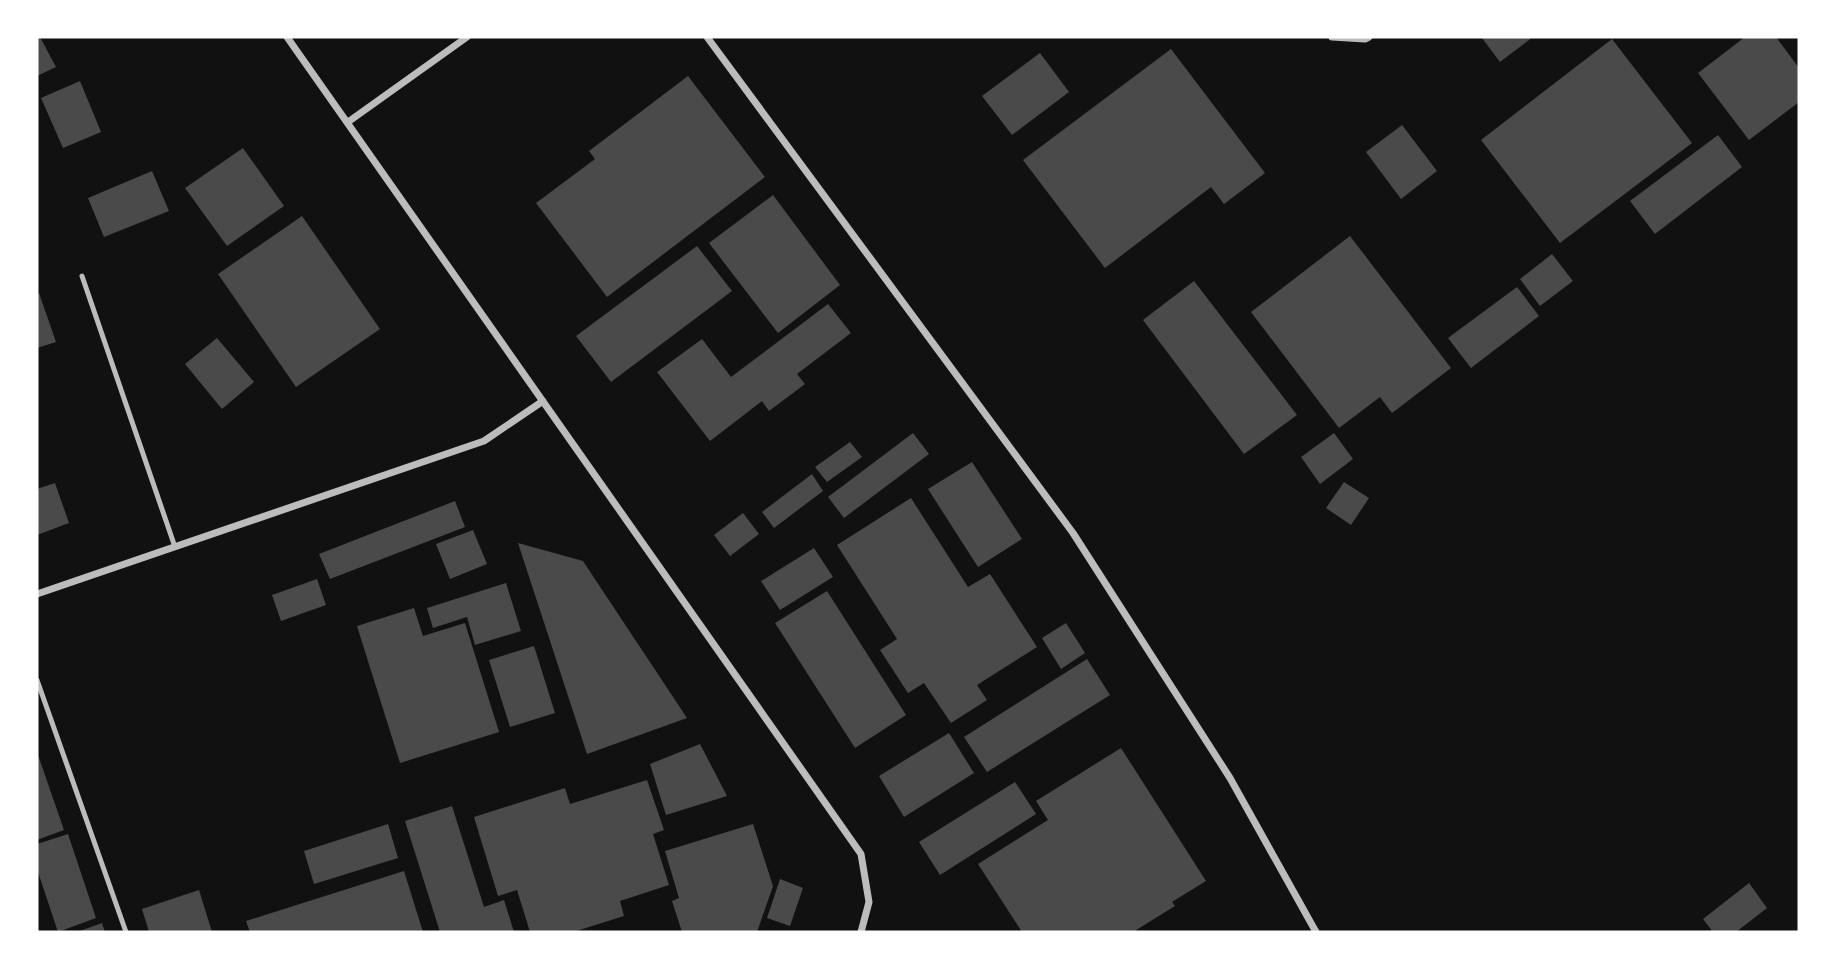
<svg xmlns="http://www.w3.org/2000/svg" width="1836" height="969" viewBox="0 0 1836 969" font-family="'PT Serif',serif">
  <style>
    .building { fill: #4a4a4a }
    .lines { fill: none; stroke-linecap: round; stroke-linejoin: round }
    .service { stroke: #bcbcbc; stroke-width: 5 }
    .minor { stroke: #bcbcbc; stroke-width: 7 }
  </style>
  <rect width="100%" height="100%" fill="#111"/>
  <path class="building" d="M 37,37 L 40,37 L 56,67 L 37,76 Z
    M 1484,37 L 1533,37 L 1500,62 L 1482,38 Z
    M 1745,37 L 1776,37 L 1799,68 L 1799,102 L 1749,140 L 1698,73 Z
    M 1612,39 L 1692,143 L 1560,243 L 1481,140 Z
    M 1171,49 L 1265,173 L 1224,204 L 1211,187 L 1105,268 L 1023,160 Z
    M 1040,53 L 1069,92 L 1012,135 L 982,96 Z
    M 688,76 L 765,177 L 607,297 L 536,203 L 595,159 L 589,151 Z
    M 80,81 L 101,132 L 63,148 L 41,98 Z
    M 1402,125 L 1437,171 L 1401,199 L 1366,152 Z
    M 1718,135 L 1742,167 L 1655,234 L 1630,201 Z
    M 243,148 L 284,206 L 227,246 L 185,188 Z
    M 152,171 L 169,211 L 104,237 L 88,198 Z
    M 773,195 L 840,285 L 778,333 L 709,243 Z
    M 302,216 L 380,329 L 296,387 L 218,274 Z
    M 1350,236 L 1451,368 L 1392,413 L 1380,397 L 1339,428 L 1251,312 Z
    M 697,246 L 732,291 L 611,382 L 576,336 Z
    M 1552,254 L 1573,281 L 1540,306 L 1520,279 Z
    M 1194,281 L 1297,415 L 1244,454 L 1143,320 Z
    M 1517,287 L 1539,316 L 1471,368 L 1448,338 Z
    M 39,293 L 56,342 L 37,348 L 37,294 Z
    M 828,304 L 851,333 L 797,374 L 805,384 L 769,411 L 762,401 L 710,441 L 657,372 L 702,339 L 731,377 Z
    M 217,338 L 254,382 L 222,409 L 185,364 Z
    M 913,433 L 929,454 L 844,518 L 828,497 Z
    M 1334,433 L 1353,459 L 1320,484 L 1301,457 Z
    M 850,442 L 862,457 L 827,482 L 815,467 Z
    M 972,462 L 1022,539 L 978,567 L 928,489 Z
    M 812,474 L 823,491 L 774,528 L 762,512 Z
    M 1344,482 L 1369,498 L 1351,525 L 1326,508 Z
    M 55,483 L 69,523 L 37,535 L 37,489 Z
    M 911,498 L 968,587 L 990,574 L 1037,647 L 977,685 L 987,700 L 951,723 L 924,683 L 908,693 L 880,650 L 897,639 L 837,545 Z
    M 455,501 L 465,527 L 330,579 L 319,554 Z
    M 743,513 L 759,534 L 730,556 L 714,535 Z
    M 473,530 L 487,564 L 450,579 L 436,544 Z
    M 518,543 L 583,561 L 687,718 L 587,754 Z
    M 814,548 L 833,577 L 780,610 L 761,581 Z
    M 317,579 L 326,605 L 281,621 L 272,595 Z
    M 506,583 L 521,631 L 475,645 L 467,617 L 433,628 L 427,608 Z
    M 827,591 L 906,715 L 855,748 L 775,623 Z
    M 414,608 L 423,636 L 465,623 L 499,732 L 400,763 L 357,626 Z
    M 1066,623 L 1085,653 L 1061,669 L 1042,638 Z
    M 534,646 L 555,713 L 510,727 L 489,660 Z
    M 1087,659 L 1110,695 L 987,772 L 964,737 Z
    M 949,733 L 974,773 L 904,817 L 879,776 Z
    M 700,744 L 727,796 L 666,815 L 650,764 Z
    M 1121,748 L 1206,881 L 1172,902 L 1175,906 L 1133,932 L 1022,932 L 978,864 L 1048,820 L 1036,801 Z
    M 37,752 L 64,830 L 37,840 Z
    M 647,780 L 664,830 L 653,834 L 669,885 L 620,901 L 624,916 L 573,932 L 530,932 L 517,890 L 498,896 L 474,817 L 565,788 L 570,804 Z
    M 1015,782 L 1036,814 L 940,875 L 919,842 Z
    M 452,806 L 484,907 L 504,900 L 514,932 L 440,932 L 405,821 Z
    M 388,824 L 398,858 L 314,884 L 304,851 Z
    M 753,824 L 773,886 L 757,932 L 682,932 L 672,901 L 679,898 L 665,851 Z
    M 68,834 L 96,918 L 58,932 L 37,869 L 37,844 Z
    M 404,871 L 423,932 L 250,932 L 246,921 Z
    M 780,879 L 803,888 L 790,926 L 767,918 Z
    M 1749,883 L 1767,908 L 1736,932 L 1713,932 L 1703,919 Z
    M 199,890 L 212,932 L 149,932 L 142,909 Z
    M 102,923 L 105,932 L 77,932 Z"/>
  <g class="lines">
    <path class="service" d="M 82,276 L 175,547
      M 37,680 L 126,932"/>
    <path class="minor" d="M 287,37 L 861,854 L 869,902 L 861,932
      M 707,37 L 1073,533 L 1230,778 L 1316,932
      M 1332,37 L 1365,39 L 1369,37
      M 348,122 L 467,37
      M 37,594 L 484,441 L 543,401"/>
  </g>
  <rect width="1836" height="969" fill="none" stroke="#ffffff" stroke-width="77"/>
</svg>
